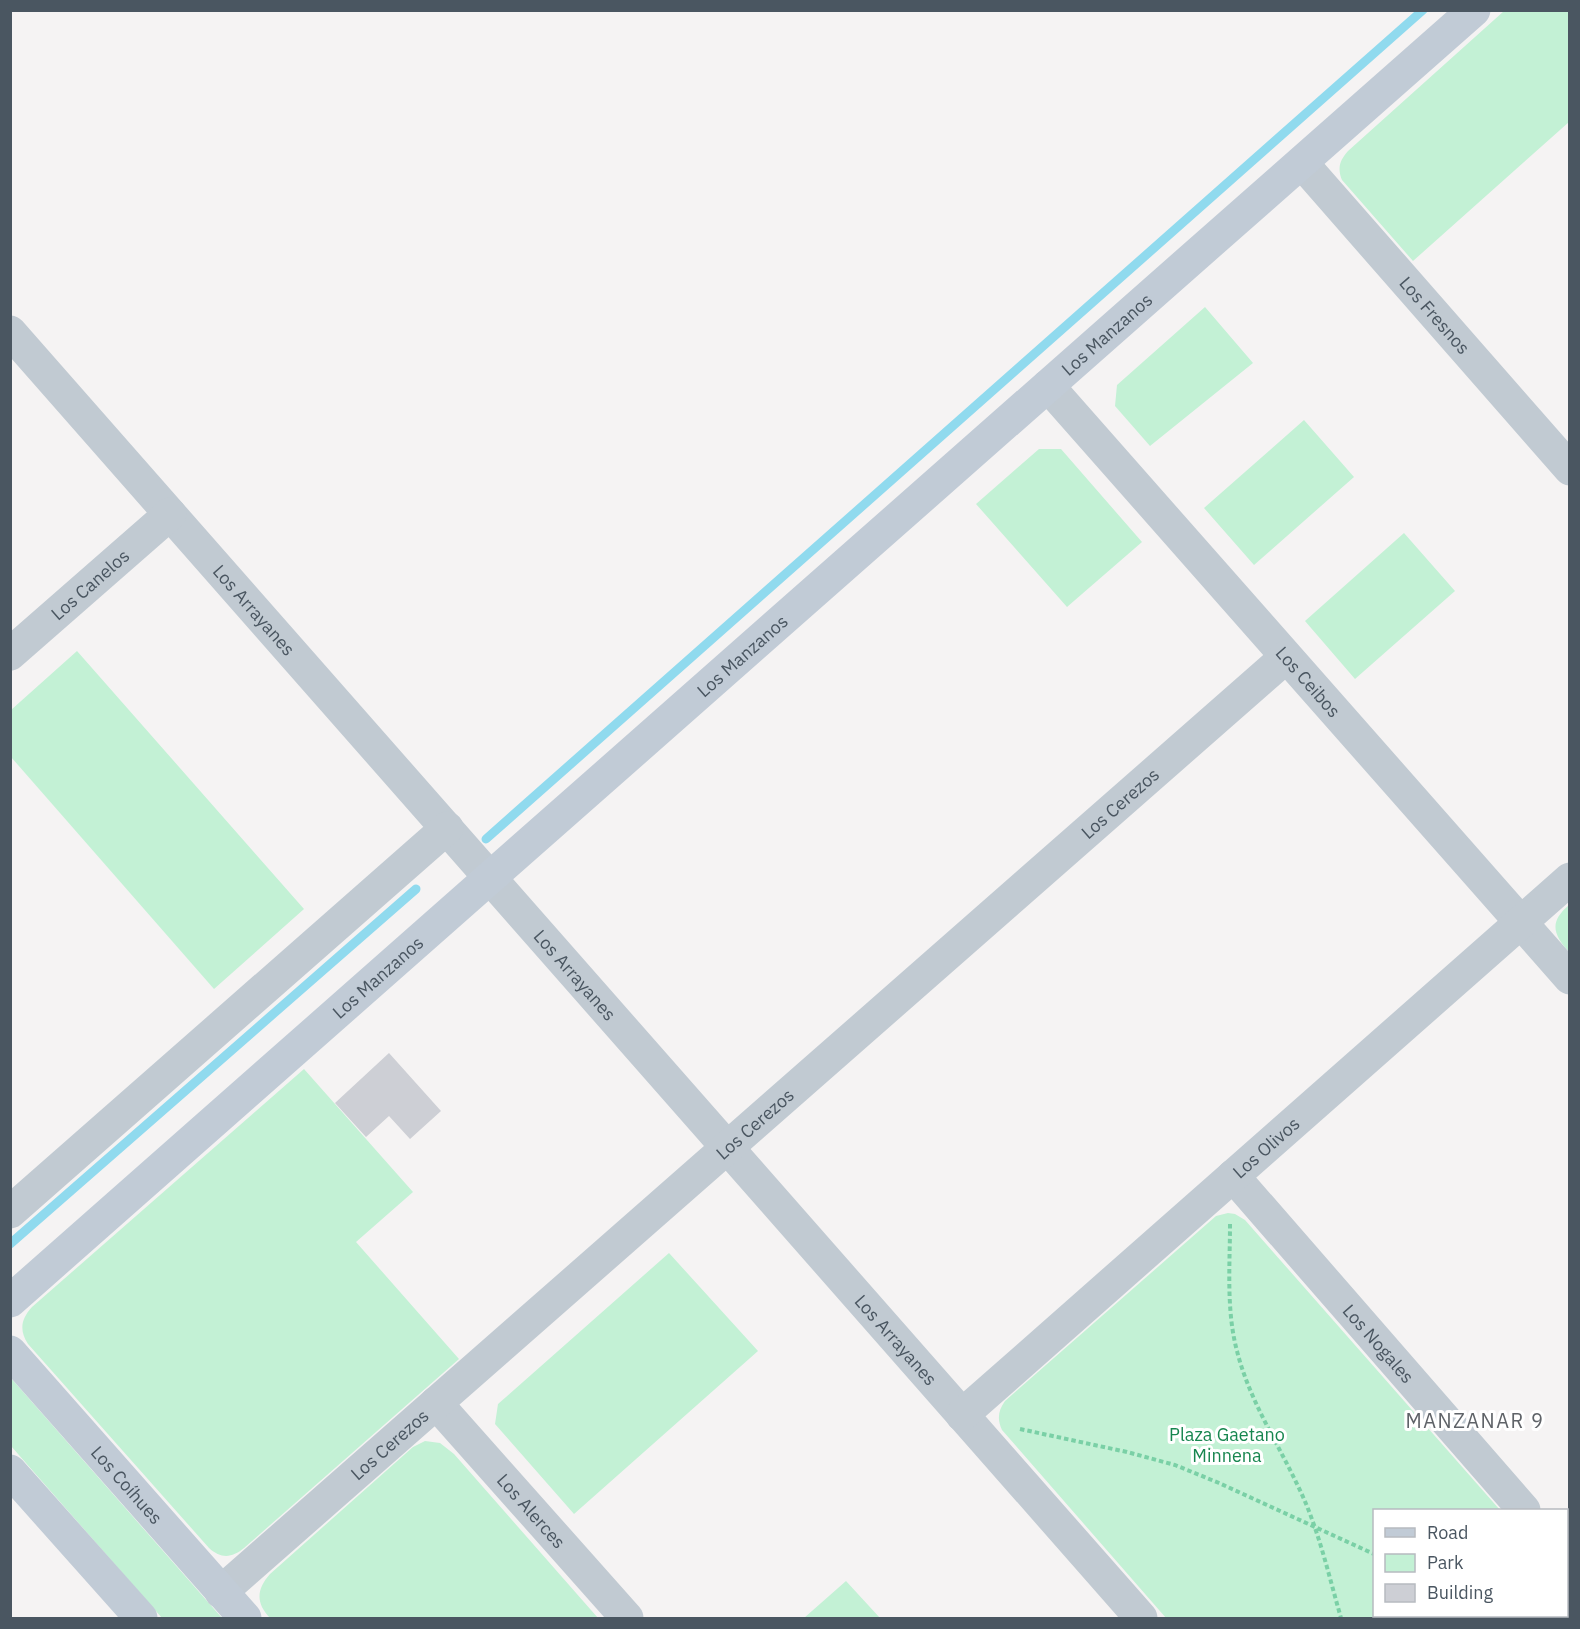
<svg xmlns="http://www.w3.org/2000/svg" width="1580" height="1629" viewBox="0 0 1580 1629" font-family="'IBM Plex Sans',sans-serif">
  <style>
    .green { fill: #c3f1d5 }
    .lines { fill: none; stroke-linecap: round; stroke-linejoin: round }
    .stream { stroke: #90daee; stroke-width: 9 }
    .building { fill: #cdcfd5 }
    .path { stroke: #7ad0a6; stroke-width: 4; stroke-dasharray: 4.5 3; stroke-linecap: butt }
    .street { stroke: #c1cad2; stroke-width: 33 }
    .secondary { stroke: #c1cbd6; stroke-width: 33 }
    .labels { text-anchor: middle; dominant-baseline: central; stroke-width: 6; stroke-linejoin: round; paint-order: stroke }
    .street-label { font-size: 18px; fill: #4a5661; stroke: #fff }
    .park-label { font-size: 18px; fill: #17864f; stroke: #fff }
    .neighbourhood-label { font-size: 20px; letter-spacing: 1.5px; fill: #5f6368; stroke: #fff }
  </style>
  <rect width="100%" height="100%" fill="#f5f3f3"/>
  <path class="green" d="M 1504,11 L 1569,11 L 1569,122 L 1413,261 L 1342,180 C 1337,168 1340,160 1348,151 Z
    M 1205,307 L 1253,363 L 1150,446 L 1115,406 L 1117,385 Z
    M 1304,420 L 1354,477 L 1254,565 L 1204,508 Z
    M 1039,449 L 1061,449 L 1142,542 L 1067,607 L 976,504 Z
    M 1404,533 L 1455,591 L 1355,679 L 1305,621 Z
    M 77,651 L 304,909 L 214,989 L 11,757 L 11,710 Z
    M 1569,905 L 1569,952 C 1553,934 1549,922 1569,905 Z
    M 304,1069 L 413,1192 L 356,1242 L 459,1359 L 244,1548 C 232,1558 221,1559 209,1548 L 28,1344 C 19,1330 21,1319 32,1307 Z
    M 1228,1213 L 1235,1214 L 1245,1220 L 1500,1510 L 1374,1510 L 1374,1616 L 1566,1616 L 1567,1586 L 1569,1590 L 1569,1618 L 1166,1618 L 1002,1430 C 997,1419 998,1411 1005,1401 L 1216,1216 Z
    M 669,1253 L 758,1351 L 574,1514 L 495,1424 L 498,1404 Z
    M 10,1377 L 222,1618 L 162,1618 L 11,1446 Z
    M 425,1441 L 440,1443 L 454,1454 L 598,1618 L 270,1618 C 256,1603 256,1590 270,1574 L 413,1447 Z
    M 846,1581 L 880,1618 L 804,1618 Z"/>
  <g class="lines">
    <path class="stream" d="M 486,839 L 1423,10
      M 10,1244 L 416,889"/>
  </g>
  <path class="building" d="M 389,1053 L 441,1111 L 410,1139 L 389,1116 L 366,1137 L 335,1103 Z"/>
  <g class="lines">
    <path class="path" d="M 1230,1224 C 1230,1265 1226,1310 1237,1351 C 1249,1399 1276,1440 1297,1484 C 1318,1526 1328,1573 1341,1618
      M 1020,1429 L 1127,1452 L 1175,1465 L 1219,1483 L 1374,1554
      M 1566,1604 L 1570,1607
      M 1509,1616 L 1516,1618"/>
    <g class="street">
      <path id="s1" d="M 1302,163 L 1570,469"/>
      <path id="s2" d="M 10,332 L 1141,1618"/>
      <path id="s3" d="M 1048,386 L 1570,978"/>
      <path id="s4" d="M 10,654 L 170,514"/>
      <path id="s5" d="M 1233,1176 L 1524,1510"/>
      <path d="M 10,1212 L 447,828"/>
      <path id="s6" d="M 436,1403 L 627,1618"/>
      <path id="s7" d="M 962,1415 L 1570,879"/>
      <path d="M 1566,1559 L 1570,1563"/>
      <path id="s8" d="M 221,1592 L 1286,657"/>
    </g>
    <g class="secondary">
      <path id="s9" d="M 10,1301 L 1474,10"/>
      <path id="s10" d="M 10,1352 L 245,1618"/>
      <path d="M 10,1471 L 141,1618"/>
    </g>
  </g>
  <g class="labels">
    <g class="street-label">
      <text stroke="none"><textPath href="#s1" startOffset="202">Los Fresnos</textPath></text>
      <text stroke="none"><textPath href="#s9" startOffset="1462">Los Manzanos</textPath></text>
      <text stroke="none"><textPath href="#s4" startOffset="106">Los Canelos</textPath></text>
      <text stroke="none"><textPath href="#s2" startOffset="370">Los Arrayanes</textPath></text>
      <text stroke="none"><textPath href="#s9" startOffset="976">Los Manzanos</textPath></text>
      <text stroke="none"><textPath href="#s3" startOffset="394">Los Ceibos</textPath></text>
      <text stroke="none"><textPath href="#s8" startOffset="1196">Los Cerezos</textPath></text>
      <text stroke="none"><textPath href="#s2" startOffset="856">Los Arrayanes</textPath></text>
      <text stroke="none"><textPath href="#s9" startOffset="490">Los Manzanos</textPath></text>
      <text stroke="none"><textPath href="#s8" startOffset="710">Los Cerezos</textPath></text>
      <text stroke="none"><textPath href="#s7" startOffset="405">Los Olivos</textPath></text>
      <text stroke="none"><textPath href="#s2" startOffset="1342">Los Arrayanes</textPath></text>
      <text stroke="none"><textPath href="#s5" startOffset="222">Los Nogales</textPath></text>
      <text stroke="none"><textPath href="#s8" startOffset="224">Los Cerezos</textPath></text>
      <text stroke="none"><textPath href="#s10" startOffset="177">Los Coíhues</textPath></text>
      <text stroke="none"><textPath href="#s6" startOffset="144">Los Alerces</textPath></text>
    </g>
    <g class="park-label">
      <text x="1227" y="1434">Plaza Gaetano<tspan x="1227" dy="21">Minnena</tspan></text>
    </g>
    <g class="neighbourhood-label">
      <text x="1475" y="1420">MANZANAR 9</text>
    </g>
  </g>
  <rect width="1580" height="1629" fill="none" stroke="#4a5661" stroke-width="24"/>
  <rect x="1373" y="1509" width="195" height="108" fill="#ffffff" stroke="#b7bbc0" stroke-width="1.5"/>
  <rect x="1385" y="1528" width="30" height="9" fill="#c1cbd6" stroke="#b7bbc0" stroke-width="1.5"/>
  <text x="1427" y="1539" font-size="18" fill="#4a5661">Road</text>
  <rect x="1385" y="1554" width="30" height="18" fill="#c3f1d5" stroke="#b7bbc0" stroke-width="1.5"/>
  <text x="1427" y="1569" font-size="18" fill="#4a5661">Park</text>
  <rect x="1385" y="1584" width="30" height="18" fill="#cdcfd5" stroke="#b7bbc0" stroke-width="1.5"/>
  <text x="1427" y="1599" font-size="18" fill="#4a5661">Building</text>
</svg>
